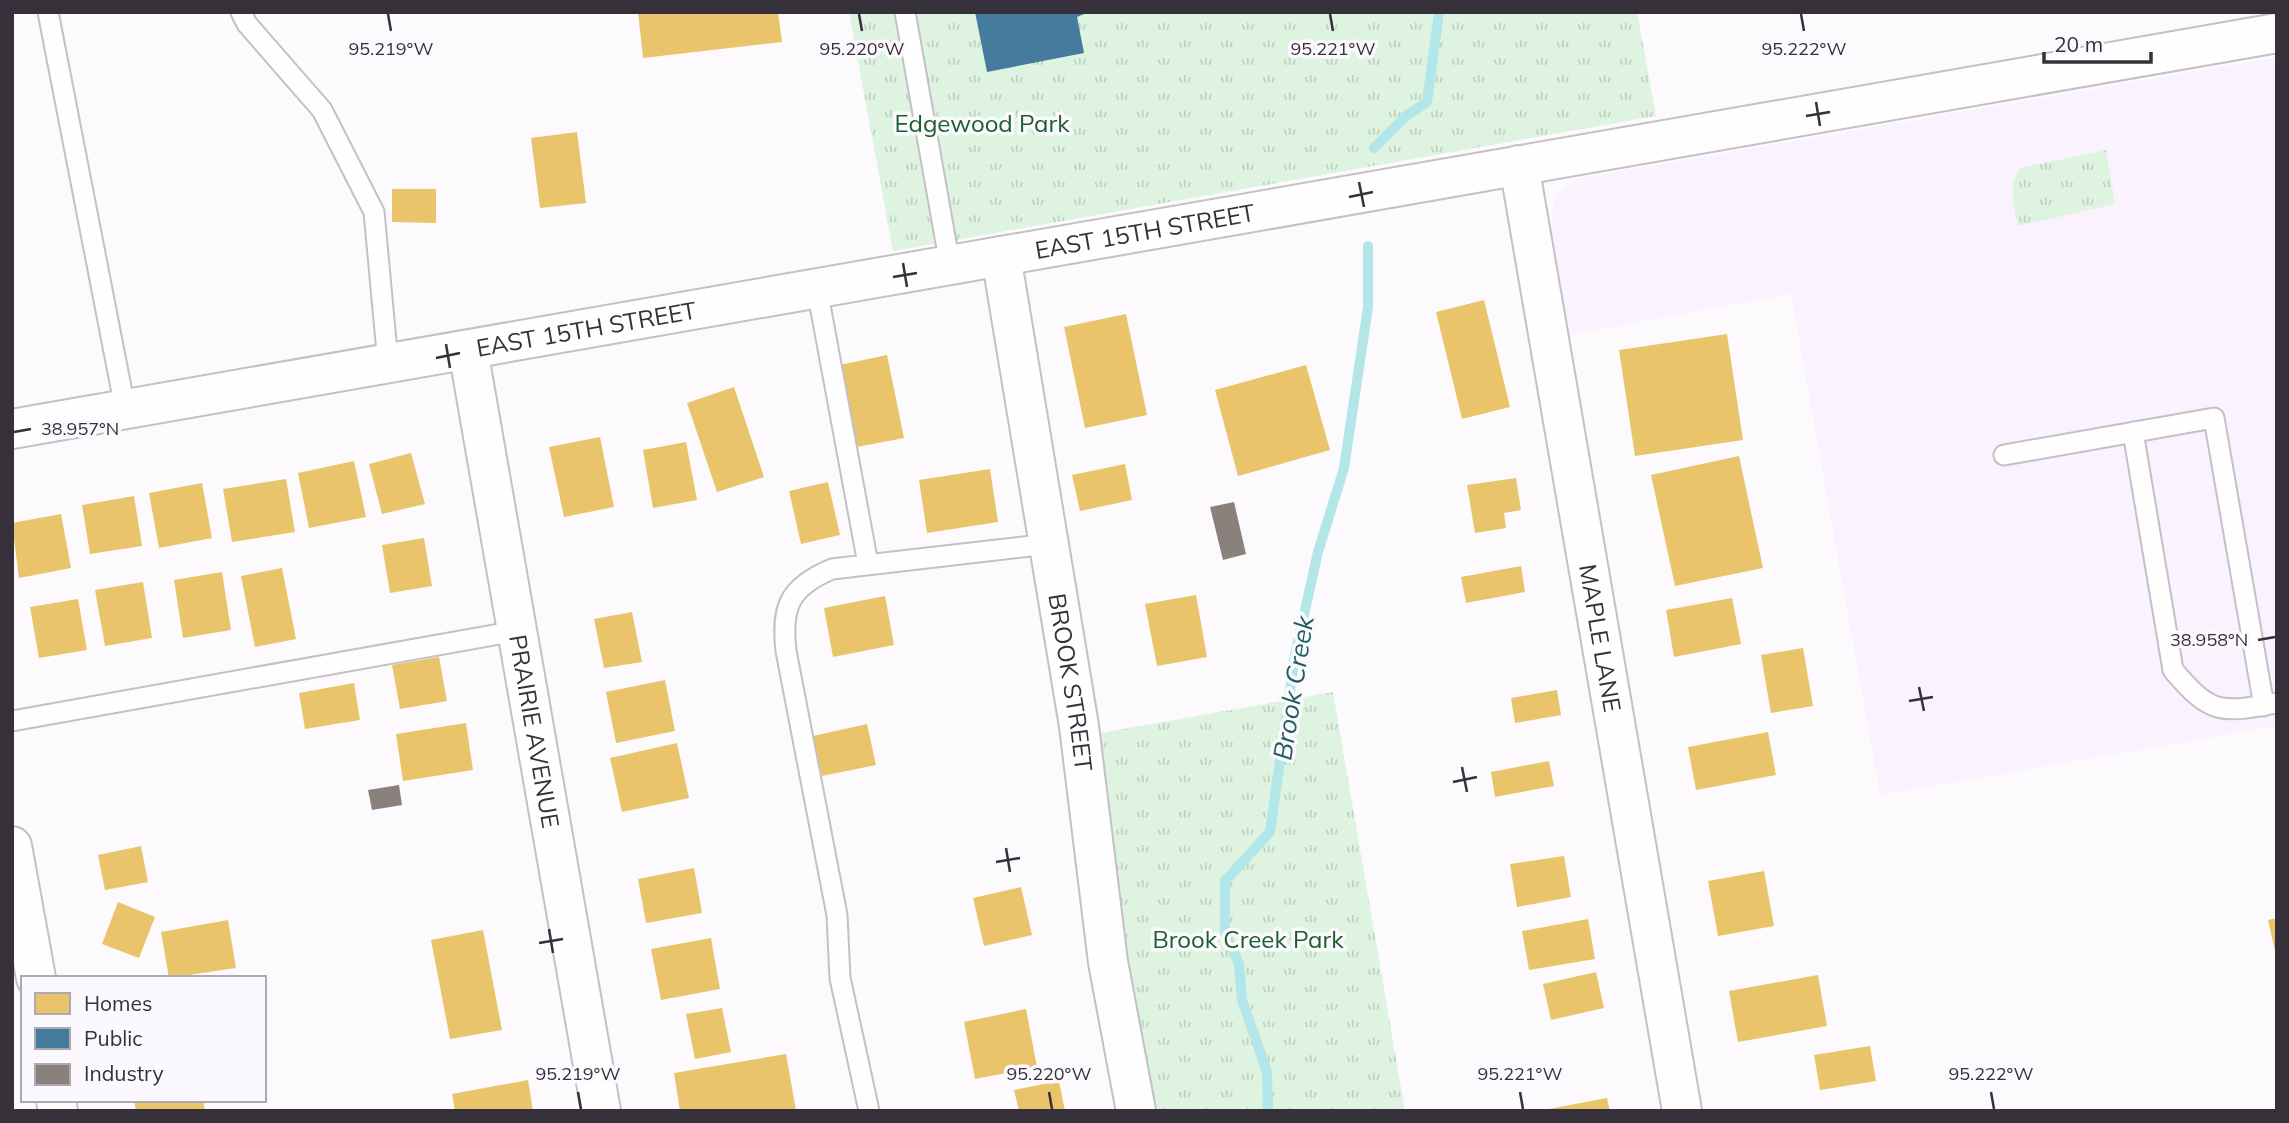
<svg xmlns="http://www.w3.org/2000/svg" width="2289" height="1123" viewBox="0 0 2289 1123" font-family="Mulish,sans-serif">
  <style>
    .built { fill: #faf2fe }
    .park { fill: url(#park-tufts) }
    .homes { fill: #e9c46a }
    .public { fill: #457b9d }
    .industry { fill: #8a817c }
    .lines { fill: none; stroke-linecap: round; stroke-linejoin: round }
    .stream { stroke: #b2e6e8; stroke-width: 10 }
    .lane-casing { stroke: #c4c0c6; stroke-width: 23 }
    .street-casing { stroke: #c4c0c6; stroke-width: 42 }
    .secondary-casing { stroke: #c4c0c6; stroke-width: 42 }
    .lane { stroke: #fffeff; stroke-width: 19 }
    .street { stroke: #fffeff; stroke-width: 38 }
    .secondary { stroke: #fffeff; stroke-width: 38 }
    .ticks { fill: none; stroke: #36303a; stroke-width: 2.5 }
    .labels { text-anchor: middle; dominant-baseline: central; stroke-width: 7; stroke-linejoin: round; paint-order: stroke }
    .park-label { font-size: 24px; fill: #1b5e2b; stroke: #fcf9fe }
    .street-label { font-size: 24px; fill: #36303a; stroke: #fcf9fe }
    .water-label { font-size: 26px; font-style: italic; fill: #1f5e5f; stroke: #fcf9fe }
    .ticks-label { font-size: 18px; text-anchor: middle; fill: #36303a; stroke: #fcf9fe; stroke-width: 7; stroke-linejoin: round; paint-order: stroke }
  </style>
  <defs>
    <pattern id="park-tufts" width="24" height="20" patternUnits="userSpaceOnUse" patternTransform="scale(1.75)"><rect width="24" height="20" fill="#def3e0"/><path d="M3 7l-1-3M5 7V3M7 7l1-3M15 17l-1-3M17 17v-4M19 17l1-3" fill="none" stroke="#bfd1c1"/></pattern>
  </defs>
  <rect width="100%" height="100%" fill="#fcfafd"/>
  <path class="built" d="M 2277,57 L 2277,726 L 1880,795 L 1791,294 L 1568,335 L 1551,234 L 1553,205 L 1562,189 L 1577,179 Z"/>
  <path class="park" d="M 849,12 L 1637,12 L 1656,116 L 893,251 Z
    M 2106,150 L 2115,204 L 2018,226 C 2014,205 2007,186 2020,168 Z
    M 1333,692 L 1405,1111 L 1153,1111 L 1123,950 L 1095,734 Z"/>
  <path class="homes" d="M 638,12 L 778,12 L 782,42 L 643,58 Z
    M 577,132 L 586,203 L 540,208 L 531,138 Z
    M 392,189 L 436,189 L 436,223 L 392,222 Z
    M 1484,300 L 1510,407 L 1462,419 L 1436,312 Z
    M 1126,314 L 1147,415 L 1085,428 L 1064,327 Z
    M 1727,334 L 1743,440 L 1635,456 L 1619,350 Z
    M 887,355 L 904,438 L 857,447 L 840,365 Z
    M 1306,365 L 1330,450 L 1238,476 L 1215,390 Z
    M 734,387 L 764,477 L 717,492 L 687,403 Z
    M 600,437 L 614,507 L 564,517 L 549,447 Z
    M 686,442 L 697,500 L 653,508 L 643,450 Z
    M 411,453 L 425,504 L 382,514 L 369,464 Z
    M 1739,456 L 1763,568 L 1675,586 L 1651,475 Z
    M 354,461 L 366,517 L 309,528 L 298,473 Z
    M 1125,464 L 1132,500 L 1080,511 L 1072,475 Z
    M 990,469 L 998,522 L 927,533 L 919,480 Z
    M 1516,478 L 1521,510 L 1504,513 L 1506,528 L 1475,533 L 1467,485 Z
    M 286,479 L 295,532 L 232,542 L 223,489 Z
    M 828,482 L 840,535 L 801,544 L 789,491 Z
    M 202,483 L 212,538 L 159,548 L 149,493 Z
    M 134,496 L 142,546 L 90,554 L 82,505 Z
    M 61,514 L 71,568 L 19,578 L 12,523 Z
    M 424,538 L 432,586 L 390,593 L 382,545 Z
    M 1521,566 L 1525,592 L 1466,603 L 1461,577 Z
    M 282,568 L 296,639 L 255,647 L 241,576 Z
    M 222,572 L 231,630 L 183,638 L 174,580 Z
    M 143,582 L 152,638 L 105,646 L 95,590 Z
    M 1196,595 L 1207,657 L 1157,666 L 1145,604 Z
    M 885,596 L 894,645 L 833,657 L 824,608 Z
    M 1732,598 L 1741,644 L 1674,657 L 1666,610 Z
    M 78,599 L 87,650 L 39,658 L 30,607 Z
    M 632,612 L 642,662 L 604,668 L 594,619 Z
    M 1803,648 L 1813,706 L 1771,713 L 1761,655 Z
    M 439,657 L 447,701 L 400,709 L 392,665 Z
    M 665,680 L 675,731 L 616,743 L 606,692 Z
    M 354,683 L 360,720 L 305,729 L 299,693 Z
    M 1557,690 L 1561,715 L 1515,723 L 1511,698 Z
    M 466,723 L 473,770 L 403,781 L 396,734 Z
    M 867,724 L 876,765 L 822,776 L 813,736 Z
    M 1768,732 L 1776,775 L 1696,790 L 1688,747 Z
    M 677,743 L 689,798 L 622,812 L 610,758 Z
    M 1549,761 L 1554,786 L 1495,797 L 1491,772 Z
    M 141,846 L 148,882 L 105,890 L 98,855 Z
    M 1564,856 L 1571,897 L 1517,907 L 1510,864 Z
    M 694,868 L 702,913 L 646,923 L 638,879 Z
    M 1764,871 L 1774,926 L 1718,936 L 1708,881 Z
    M 1021,887 L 1032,935 L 984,946 L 973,898 Z
    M 118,902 L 155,917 L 139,958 L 102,944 Z
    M 2277,918 L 2277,955 L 2276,955 L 2268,920 Z
    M 1588,919 L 1595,959 L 1529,970 L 1522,931 Z
    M 228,920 L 236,968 L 169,978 L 161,932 Z
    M 483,930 L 502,1030 L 450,1039 L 431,940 Z
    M 711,938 L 720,989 L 661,1000 L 651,949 Z
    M 1596,972 L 1604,1008 L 1551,1020 L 1543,984 Z
    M 1818,975 L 1827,1026 L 1738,1042 L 1729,991 Z
    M 722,1008 L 731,1052 L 695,1059 L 686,1014 Z
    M 1026,1009 L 1037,1067 L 975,1079 L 964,1022 Z
    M 1870,1046 L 1876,1081 L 1820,1090 L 1814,1055 Z
    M 786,1054 L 796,1110 L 680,1111 L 674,1073 Z
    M 528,1080 L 533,1111 L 455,1111 L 452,1094 Z
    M 1059,1081 L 1065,1111 L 1019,1111 L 1014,1090 Z
    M 1607,1098 L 1610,1111 L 1550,1111 L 1549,1109 Z
    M 134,1100 L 203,1100 L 205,1111 L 136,1111 Z"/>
  <path class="public" d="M 975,12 L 1089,12 L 1077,17 L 1084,53 L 987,72 Z"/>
  <path class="industry" d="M 1234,502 L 1246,554 L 1223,560 L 1210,507 Z
    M 399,785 L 402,805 L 372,810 L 368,790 Z"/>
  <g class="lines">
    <path class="stream" d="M 1374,148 L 1406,116 L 1427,102 L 1439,12
      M 1268,1111 L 1267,1072 L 1242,1000 L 1239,964 L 1225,932 L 1225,881 L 1270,832 L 1295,655 L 1318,552 L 1344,468 L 1368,307 L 1368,246"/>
    <g class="lane-casing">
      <path id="lane" d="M 48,12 L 125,408
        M 241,12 L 247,24 L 322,110 L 374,212 L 388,363
        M 905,12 L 950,265
        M 817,289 L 868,564
        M 2133,432 L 2173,670 C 2211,715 2221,713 2276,703
        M 2004,455 L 2214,418 L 2264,706
        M 12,721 L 516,631
        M 869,1111 L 840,978 L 837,915 L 786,651 C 781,607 789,587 832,569 L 1048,544"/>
    </g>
    <g class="street-casing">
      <g id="street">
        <path id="s1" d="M 1519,165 L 1682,1111"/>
        <path id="s2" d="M 1001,256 L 1079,726 L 1108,962 L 1136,1111"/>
        <path id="s3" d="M 468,350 L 601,1111"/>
        <path d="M 12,846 L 36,978"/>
        <path d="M 56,1100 L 58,1111"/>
      </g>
    </g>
    <g class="secondary-casing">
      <g id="secondary">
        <path id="s4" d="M 12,429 L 2277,33"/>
      </g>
    </g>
    <use href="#lane" class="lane"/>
    <use href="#street" class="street"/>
    <use href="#secondary" class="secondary"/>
  </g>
  <path class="ticks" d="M 388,14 L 391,31M 859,14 L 862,31M 1330,14 L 1333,31M 1801,14 L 1804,31M 1816,102 L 1820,126M 1806,116 L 1830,112M 1359,182 L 1364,207M 1349,197 L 1373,192M 903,263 L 907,287M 893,277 L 917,273M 446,344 L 450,368M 436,358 L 460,353M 14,432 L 31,429M 2258,640 L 2275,637M 1919,687 L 1924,711M 1909,701 L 1933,697M 1462,767 L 1467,792M 1453,782 L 1477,777M 1006,848 L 1010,872M 996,862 L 1020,858M 549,929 L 553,953M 539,943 L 563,939M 578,1092 L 581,1109M 1049,1092 L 1052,1109M 1520,1092 L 1523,1109M 1991,1092 L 1994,1109"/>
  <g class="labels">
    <g class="park-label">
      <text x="982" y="123">Edgewood Park</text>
      <text x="1248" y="939">Brook Creek Park</text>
    </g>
    <g class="street-label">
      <text stroke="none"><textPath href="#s4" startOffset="1150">EAST 15TH STREET</textPath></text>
      <text stroke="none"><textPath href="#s4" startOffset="583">EAST 15TH STREET</textPath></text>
      <text stroke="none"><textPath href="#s1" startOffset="480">MAPLE LANE</textPath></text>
      <text stroke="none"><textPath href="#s2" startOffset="432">BROOK STREET</textPath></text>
      <text stroke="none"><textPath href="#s3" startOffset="387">PRAIRIE AVENUE</textPath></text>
    </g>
    <g class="water-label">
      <text transform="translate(1293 688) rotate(-81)">Brook Creek</text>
    </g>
  </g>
  <g class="ticks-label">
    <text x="391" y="55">95.219°W</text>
    <text x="862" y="55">95.220°W</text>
    <text x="1333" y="55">95.221°W</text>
    <text x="1804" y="55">95.222°W</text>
    <text x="80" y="435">38.957°N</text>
    <text x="2209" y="646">38.958°N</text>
    <text x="578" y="1080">95.219°W</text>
    <text x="1049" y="1080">95.220°W</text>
    <text x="1520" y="1080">95.221°W</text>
    <text x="1991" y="1080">95.222°W</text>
  </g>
  <rect width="2289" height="1123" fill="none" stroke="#36303a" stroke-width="28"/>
  <rect x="21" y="976" width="245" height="126" fill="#fcf9fe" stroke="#ada9b0" stroke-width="2"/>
  <rect x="35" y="993" width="35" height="21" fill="#e9c46a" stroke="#ada9b0" stroke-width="2"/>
  <text x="84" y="1011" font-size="21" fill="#36303a">Homes</text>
  <rect x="35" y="1028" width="35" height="21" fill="#457b9d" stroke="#ada9b0" stroke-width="2"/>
  <text x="84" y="1046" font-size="21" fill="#36303a">Public</text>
  <rect x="35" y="1064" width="35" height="21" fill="#8a817c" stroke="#ada9b0" stroke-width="2"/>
  <text x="84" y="1081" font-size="21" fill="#36303a">Industry</text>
  <path d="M2044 52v10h107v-10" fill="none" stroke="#36303a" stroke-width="3.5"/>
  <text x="2054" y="52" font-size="21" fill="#36303a" stroke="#fcf9fe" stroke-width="5" paint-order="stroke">20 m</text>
</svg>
